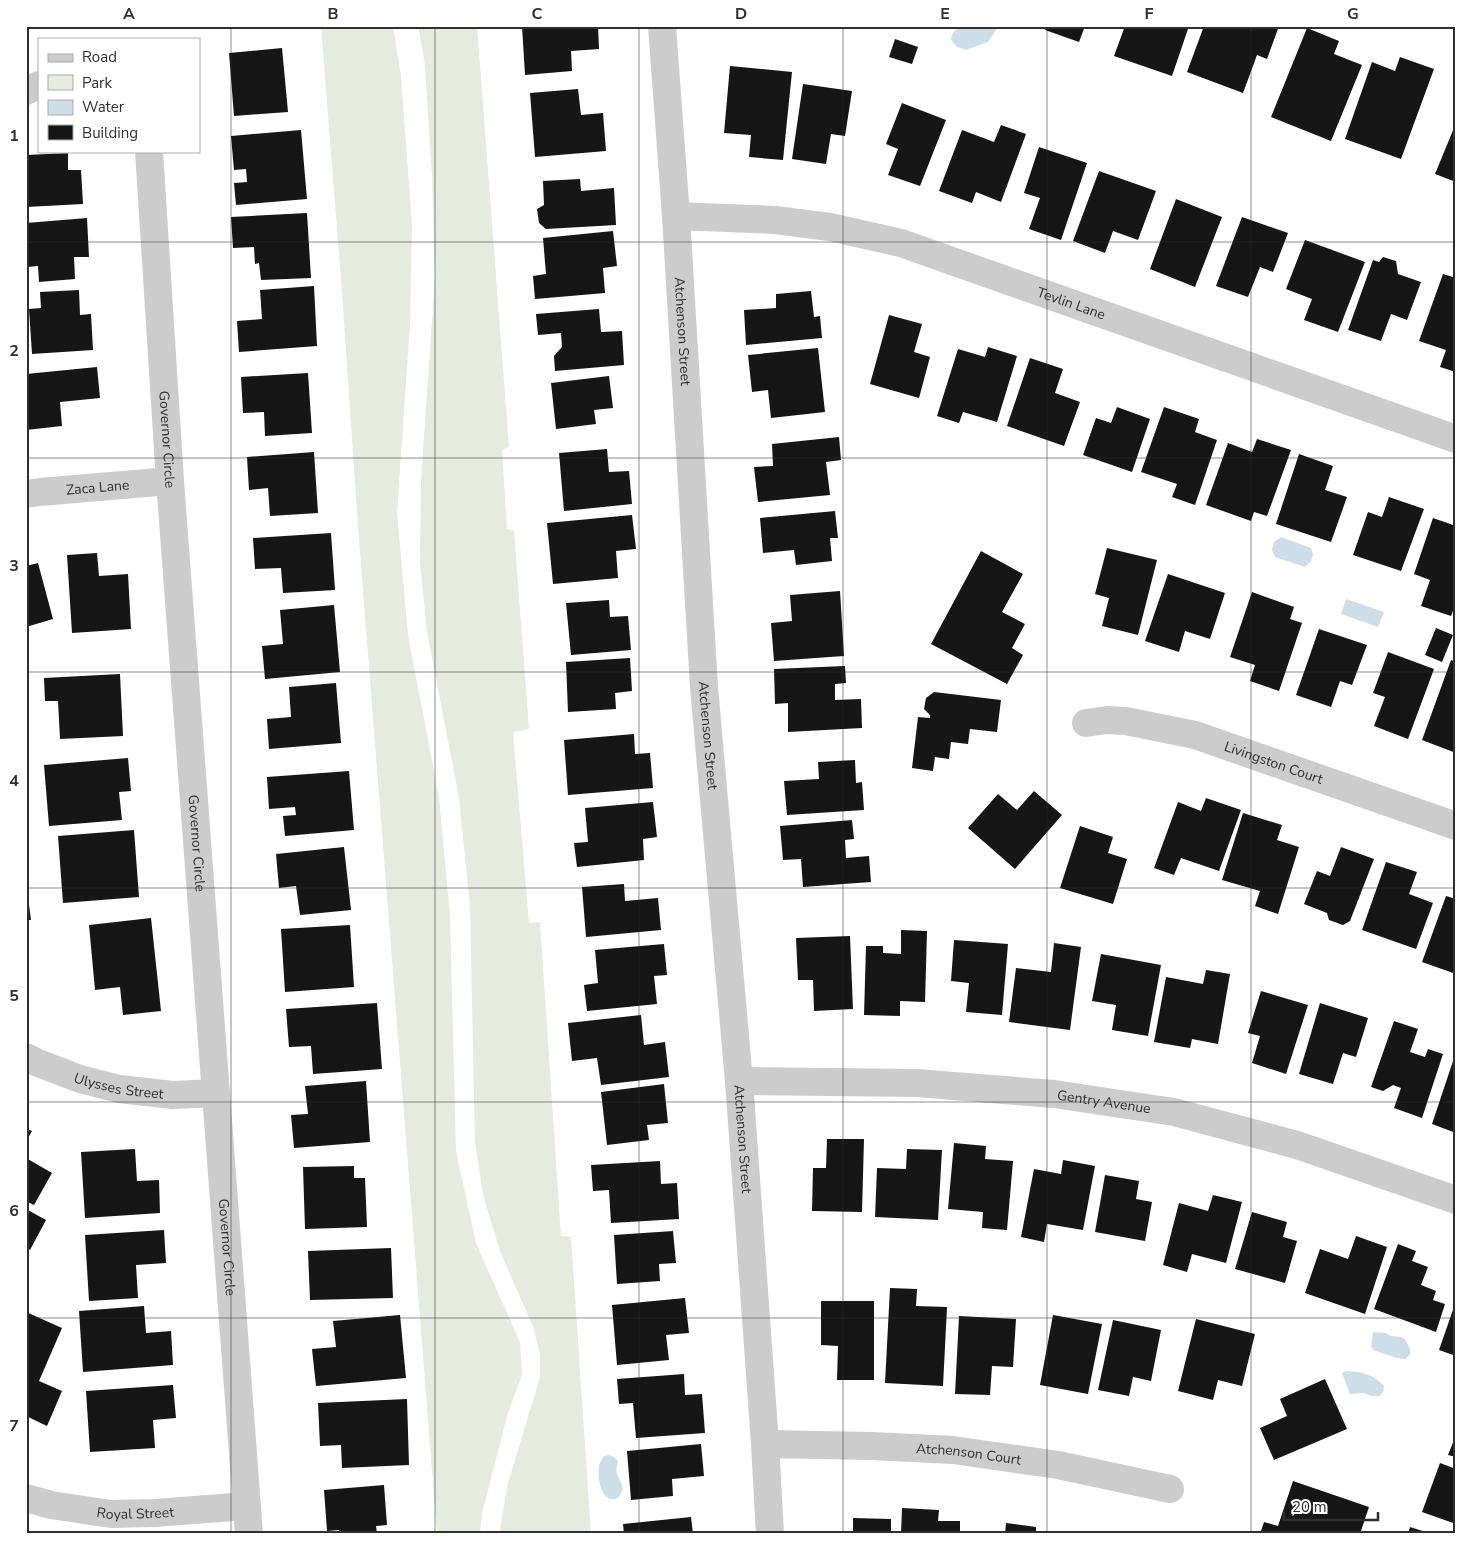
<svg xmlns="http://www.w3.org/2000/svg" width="1482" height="1560" viewBox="0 0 1482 1560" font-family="'Nunito Sans',sans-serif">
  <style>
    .green { fill: #e5ebdf }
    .water { fill: #cddee8 }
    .building { fill: #161616 }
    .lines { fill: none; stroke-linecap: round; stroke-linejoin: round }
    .minor { stroke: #ccc; stroke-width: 28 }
    .grid { fill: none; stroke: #2f2f2f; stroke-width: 1; stroke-opacity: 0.55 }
    .labels { text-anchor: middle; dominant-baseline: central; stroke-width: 5; stroke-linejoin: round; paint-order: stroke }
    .street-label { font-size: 14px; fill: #2f2f2f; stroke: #fff }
    .neatline { fill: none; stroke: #2f2f2f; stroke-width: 2 }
    .grid-label { font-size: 16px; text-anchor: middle; font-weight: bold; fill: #2f2f2f }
  </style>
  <rect width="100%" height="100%" fill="#fff"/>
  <path class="green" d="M 321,26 L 393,26 L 401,76 L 412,225 L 410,324 L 397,513 L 408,635 L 439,797 L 450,916 L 456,1151 L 476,1243 L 520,1342 L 522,1374 L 507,1416 L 482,1514 L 480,1534 L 437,1534 L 358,526 L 342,292 Z
    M 418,26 L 477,26 L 509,447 L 502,450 L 507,529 L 514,531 L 529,729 L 513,732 L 529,923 L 540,922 L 561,1236 L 571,1237 L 591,1534 L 499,1534 L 508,1483 L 540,1377 L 540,1354 L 533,1327 L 500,1251 L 483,1195 L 475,1142 L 470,907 L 459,798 L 427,632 L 420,562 L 421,480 L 435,277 L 432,176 L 425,65 Z"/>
  <path class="water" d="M 970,26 L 998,26 L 998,27 L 988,42 L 966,50 L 957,47 L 951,40 C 952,31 958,25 967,29 Z
    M 1281,537 L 1311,548 L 1313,555 L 1311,561 L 1305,567 L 1275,557 L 1272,550 L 1274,542 Z
    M 1346,599 L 1384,612 L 1378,627 L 1341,614 Z
    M 1373,1332 L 1386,1333 L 1391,1336 L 1401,1337 L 1405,1339 L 1410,1349 L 1410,1354 L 1406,1359 L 1397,1358 L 1373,1350 L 1371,1346 Z
    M 1347,1371 C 1361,1372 1374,1374 1384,1386 L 1383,1392 L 1379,1396 L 1371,1396 L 1364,1393 L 1350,1394 L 1342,1373 Z
    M 609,1455 L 614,1457 L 618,1461 C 617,1465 616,1469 617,1473 C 619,1481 626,1486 620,1495 C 619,1497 616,1499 614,1499 C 600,1501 596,1473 600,1463 C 601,1461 602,1459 604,1456 Z"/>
  <path class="building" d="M 522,26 L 598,26 L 599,49 L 571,51 L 572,71 L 525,75 Z
    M 1047,26 L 1085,26 L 1079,42 L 1045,30 Z
    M 1125,26 L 1189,26 L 1172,76 L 1114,56 Z
    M 1204,26 L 1279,26 L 1267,59 L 1257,55 L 1243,93 L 1187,72 Z
    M 1307,28 L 1339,41 L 1334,54 L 1362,65 L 1331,141 L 1271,117 Z
    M 895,39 L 918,47 L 912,64 L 889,57 Z
    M 282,48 L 288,112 L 234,116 L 229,53 Z
    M 1400,57 L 1434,69 L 1401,159 L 1345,139 L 1372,62 L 1395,71 Z
    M 730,66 L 792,72 L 783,160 L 749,157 L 751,135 L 724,133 Z
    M 803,84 L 852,91 L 845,136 L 831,134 L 826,164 L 792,159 Z
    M 578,89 L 581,115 L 603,113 L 606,151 L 535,157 L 530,93 Z
    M 902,103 L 946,120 L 920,186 L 888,175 L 898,149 L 886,144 Z
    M 1456,123 L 1456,182 L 1435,174 Z
    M 1001,125 L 1026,134 L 1001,202 L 976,192 L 972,203 L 939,191 L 962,130 L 994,142 Z
    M 301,130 L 307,199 L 236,205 L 234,183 L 247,182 L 246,169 L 234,170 L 231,136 Z
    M 1039,147 L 1087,163 L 1061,240 L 1029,229 L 1040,198 L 1024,193 Z
    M 68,153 L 68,170 L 81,170 L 83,204 L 26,207 L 26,155 Z
    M 1099,171 L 1156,191 L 1138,240 L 1113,231 L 1105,253 L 1073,241 Z
    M 580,179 L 581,191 L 614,188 L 616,225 L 546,229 L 539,223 L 537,209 L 544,205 L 543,181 Z
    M 1176,199 L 1222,217 L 1195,287 L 1150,269 Z
    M 307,213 L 311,278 L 261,280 L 259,263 L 255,264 L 254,247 L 233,248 L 231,217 Z
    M 1242,217 L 1288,233 L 1273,272 L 1260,267 L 1248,297 L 1216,286 Z
    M 87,218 L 89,257 L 74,257 L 75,279 L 39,282 L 38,266 L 28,267 L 26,223 Z
    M 613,231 L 617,266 L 603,268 L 605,293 L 535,299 L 533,276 L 546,274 L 543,238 Z
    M 1305,240 L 1365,262 L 1338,332 L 1304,320 L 1312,299 L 1286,289 Z
    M 1383,257 L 1396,261 L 1398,274 L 1421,282 L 1407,320 L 1391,314 L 1381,341 L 1348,330 L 1373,260 L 1379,262 Z
    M 1443,274 L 1456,278 L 1456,372 L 1440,367 L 1446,350 L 1419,341 Z
    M 314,286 L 317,346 L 239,352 L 237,321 L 262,319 L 260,290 Z
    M 79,290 L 80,315 L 91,314 L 93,350 L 32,354 L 29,309 L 41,308 L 40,292 Z
    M 811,291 L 814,317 L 820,316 L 822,338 L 746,345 L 744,310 L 776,308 L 776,294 Z
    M 599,309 L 601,332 L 622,331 L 624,365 L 555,371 L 554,356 L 562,347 L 561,333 L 538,335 L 536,314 Z
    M 889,315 L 922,324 L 914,352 L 930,357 L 919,398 L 870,384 Z
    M 988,347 L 1017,356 L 997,422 L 963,412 L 959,423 L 937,416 L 958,349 L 985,357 Z
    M 818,348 L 825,412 L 771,418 L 768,390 L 752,392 L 748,355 Z
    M 1030,358 L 1063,369 L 1055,393 L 1080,402 L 1064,446 L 1007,426 Z
    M 97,367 L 100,398 L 60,402 L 62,426 L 26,430 L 26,374 Z
    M 308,373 L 312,433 L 265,436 L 264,412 L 243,413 L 241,377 Z
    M 609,376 L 613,408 L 594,410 L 596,424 L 556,429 L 551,383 Z
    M 1117,407 L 1150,419 L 1132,472 L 1083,455 L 1096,418 L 1111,423 Z
    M 1164,407 L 1199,419 L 1195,432 L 1217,440 L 1195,505 L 1172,497 L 1177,484 L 1141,472 Z
    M 839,437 L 841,460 L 826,462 L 830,495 L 758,502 L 754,467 L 773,466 L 772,444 Z
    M 1257,439 L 1291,450 L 1267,516 L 1254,512 L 1251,521 L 1206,505 L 1228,443 L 1252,452 Z
    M 607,449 L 609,472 L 629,471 L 632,504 L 564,511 L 559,453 Z
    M 314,452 L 318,513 L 270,516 L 268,488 L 249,490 L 247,457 Z
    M 1299,454 L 1333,466 L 1325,490 L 1347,497 L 1331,542 L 1276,524 Z
    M 1389,497 L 1424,509 L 1401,571 L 1353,555 L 1368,512 L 1382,517 Z
    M 835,511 L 838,538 L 830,538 L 832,561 L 796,565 L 794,550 L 763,553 L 760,518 Z
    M 632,515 L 636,549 L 616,551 L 618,578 L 553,584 L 547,523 Z
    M 1433,518 L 1456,526 L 1456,603 L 1451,616 L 1421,606 L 1430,580 L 1414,574 Z
    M 331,533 L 335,590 L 283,593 L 281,568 L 255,569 L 253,538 Z
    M 1107,548 L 1157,560 L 1138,635 L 1102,626 L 1109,598 L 1095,594 Z
    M 981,551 L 1023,574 L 1002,612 L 1025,624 L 1012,648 L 1023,655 L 1007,684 L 931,644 Z
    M 97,553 L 99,576 L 128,574 L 131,629 L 72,633 L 67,555 Z
    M 38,563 L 53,619 L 26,627 L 26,566 Z
    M 1168,574 L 1225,593 L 1210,639 L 1185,631 L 1179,652 L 1145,641 Z
    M 840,591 L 844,656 L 774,661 L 771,623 L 792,621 L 790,595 Z
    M 1252,592 L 1294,607 L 1290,619 L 1302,623 L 1279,691 L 1250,681 L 1255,665 L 1230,657 Z
    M 609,600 L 610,617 L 628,616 L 631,650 L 571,655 L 566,603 Z
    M 334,605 L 340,672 L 265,679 L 262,646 L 283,644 L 280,610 Z
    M 1436,628 L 1453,635 L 1442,662 L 1425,655 Z
    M 1319,629 L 1367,645 L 1352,685 L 1340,681 L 1331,707 L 1296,695 Z
    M 1388,652 L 1434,669 L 1408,739 L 1374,726 L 1385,697 L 1373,693 Z
    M 630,658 L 632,691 L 615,693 L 616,709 L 568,712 L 566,662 Z
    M 1451,660 L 1456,662 L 1456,753 L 1422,740 Z
    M 845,666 L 846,683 L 835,684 L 835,700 L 861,699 L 862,728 L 788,732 L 788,703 L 775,704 L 774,669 Z
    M 120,674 L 123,736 L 60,739 L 58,701 L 45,701 L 44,678 Z
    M 336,683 L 341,743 L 269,749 L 267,719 L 291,717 L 289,687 Z
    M 934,692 L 1001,700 L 997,732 L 970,729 L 968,744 L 951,742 L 949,759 L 935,757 L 933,771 L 912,768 L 918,717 L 930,718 L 930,715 L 924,709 L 926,698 Z
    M 634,734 L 635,754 L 650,753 L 653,788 L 568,795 L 564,740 Z
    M 128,758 L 131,791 L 119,792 L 122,820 L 49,826 L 44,765 Z
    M 855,760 L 856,783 L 862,782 L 864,810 L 787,815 L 784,781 L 819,779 L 818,762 Z
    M 349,771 L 354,830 L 285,836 L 283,816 L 296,815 L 295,807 L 269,809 L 267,777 Z
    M 1034,791 L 1062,815 L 1015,869 L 968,828 L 998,794 L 1017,810 Z
    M 1206,798 L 1241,810 L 1219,871 L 1181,858 L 1174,875 L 1154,868 L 1178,802 L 1201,811 Z
    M 653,802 L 657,837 L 643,839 L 644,860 L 577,867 L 574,843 L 588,842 L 585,808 Z
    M 1243,813 L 1282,825 L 1277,840 L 1299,847 L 1278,914 L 1255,906 L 1260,891 L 1222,880 Z
    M 852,820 L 854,839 L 845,840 L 846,858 L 869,856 L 871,882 L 803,887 L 801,859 L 783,860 L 780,826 Z
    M 1080,826 L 1113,837 L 1108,853 L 1127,859 L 1113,904 L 1060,888 Z
    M 134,830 L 139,897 L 63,903 L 58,836 Z
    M 344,847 L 351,910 L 300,915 L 296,886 L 279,888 L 276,854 Z
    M 1341,847 L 1374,859 L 1350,921 L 1343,925 L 1329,920 L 1327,913 L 1304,904 L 1317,871 L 1330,876 Z
    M 1386,862 L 1417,872 L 1409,894 L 1433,903 L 1416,949 L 1362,930 Z
    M 624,884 L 625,901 L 658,898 L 661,930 L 586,937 L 582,887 Z
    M 26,889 L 27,889 L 31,920 L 26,920 Z
    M 1446,896 L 1456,899 L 1456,974 L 1422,962 Z
    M 151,918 L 161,1011 L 123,1015 L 120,987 L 95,990 L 89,925 Z
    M 350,925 L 354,987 L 285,992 L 281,929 Z
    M 901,930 L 927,931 L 925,1002 L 900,1001 L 900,1016 L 864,1015 L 866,946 L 883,946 L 883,953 L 901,954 Z
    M 850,936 L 853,1009 L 814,1011 L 813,980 L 798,980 L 796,938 Z
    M 954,940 L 1008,944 L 1002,1015 L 966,1012 L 969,983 L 951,981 Z
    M 1054,943 L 1081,947 L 1070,1030 L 1009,1022 L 1016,968 L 1051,972 Z
    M 664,944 L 667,975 L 654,976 L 657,1004 L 587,1011 L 584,985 L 598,983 L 595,950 Z
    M 1101,954 L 1161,965 L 1148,1036 L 1112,1030 L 1116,1005 L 1092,1001 Z
    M 1206,970 L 1230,974 L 1218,1044 L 1192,1039 L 1190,1048 L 1154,1042 L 1166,977 L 1203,984 Z
    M 1261,991 L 1308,1005 L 1286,1074 L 1252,1063 L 1260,1036 L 1248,1033 Z
    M 377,1003 L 382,1069 L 313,1074 L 311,1046 L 289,1047 L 286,1009 Z
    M 1320,1003 L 1368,1018 L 1356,1057 L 1343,1053 L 1333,1084 L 1299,1074 Z
    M 641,1015 L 644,1045 L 665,1042 L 669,1077 L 601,1085 L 597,1058 L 572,1061 L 568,1023 Z
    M 1394,1021 L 1418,1029 L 1410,1052 L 1425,1057 L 1428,1049 L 1443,1054 L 1422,1118 L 1394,1108 L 1401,1088 L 1393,1085 L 1383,1091 L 1371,1087 Z
    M 1455,1055 L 1456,1055 L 1456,1133 L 1432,1124 Z
    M 366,1081 L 370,1142 L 294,1148 L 291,1115 L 308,1114 L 305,1086 Z
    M 664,1084 L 668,1123 L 647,1125 L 649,1140 L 607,1145 L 601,1092 Z
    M 26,1128 L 32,1131 L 26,1142 Z
    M 827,1139 L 864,1139 L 862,1212 L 812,1211 L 813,1168 L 826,1168 Z
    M 954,1143 L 986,1146 L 985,1159 L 1013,1161 L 1007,1230 L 982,1228 L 983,1212 L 948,1209 Z
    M 135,1149 L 137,1181 L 159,1180 L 160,1213 L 85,1218 L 81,1152 Z
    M 907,1149 L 942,1150 L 938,1220 L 875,1217 L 877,1168 L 906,1169 Z
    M 26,1158 L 52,1173 L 34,1205 L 26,1201 Z
    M 1063,1160 L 1095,1166 L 1083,1230 L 1047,1224 L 1044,1242 L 1021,1237 L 1034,1169 L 1061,1174 Z
    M 660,1161 L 661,1184 L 677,1183 L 679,1219 L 611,1223 L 609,1190 L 593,1191 L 591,1165 Z
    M 354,1166 L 354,1178 L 365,1178 L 367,1227 L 305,1229 L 303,1167 Z
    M 1105,1175 L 1139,1181 L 1136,1199 L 1152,1202 L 1145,1241 L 1095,1232 Z
    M 1213,1195 L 1242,1202 L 1226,1263 L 1192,1254 L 1187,1272 L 1163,1265 L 1179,1203 L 1208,1211 Z
    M 26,1209 L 46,1220 L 30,1250 L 26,1248 Z
    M 1252,1212 L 1287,1222 L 1283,1237 L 1297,1241 L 1285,1283 L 1235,1269 Z
    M 164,1230 L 166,1263 L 136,1265 L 138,1298 L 89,1301 L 85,1235 Z
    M 673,1231 L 676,1263 L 659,1264 L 660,1281 L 617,1284 L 614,1235 Z
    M 1356,1236 L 1387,1247 L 1365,1314 L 1305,1293 L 1320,1249 L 1348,1259 Z
    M 1398,1244 L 1416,1251 L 1412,1261 L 1428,1267 L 1421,1285 L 1436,1291 L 1433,1300 L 1445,1304 L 1436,1332 L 1374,1309 Z
    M 391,1248 L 393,1298 L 310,1300 L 308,1251 Z
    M 890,1288 L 917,1289 L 916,1306 L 947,1307 L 943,1386 L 885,1383 Z
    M 685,1298 L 689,1333 L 666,1335 L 669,1360 L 617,1365 L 612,1305 Z
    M 821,1301 L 874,1301 L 874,1380 L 837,1380 L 838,1346 L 821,1345 Z
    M 1455,1304 L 1456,1304 L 1456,1356 L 1439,1350 Z
    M 144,1306 L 146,1333 L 171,1331 L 173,1365 L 83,1372 L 79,1311 Z
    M 26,1312 L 62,1328 L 39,1381 L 62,1391 L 47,1426 L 26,1416 Z
    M 400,1315 L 406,1378 L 316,1386 L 312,1349 L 336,1347 L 333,1321 Z
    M 1053,1315 L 1102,1324 L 1088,1394 L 1040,1385 Z
    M 959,1316 L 1016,1319 L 1013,1367 L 992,1366 L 990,1395 L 955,1394 Z
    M 1196,1319 L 1255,1334 L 1242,1386 L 1218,1380 L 1213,1400 L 1178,1391 Z
    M 1113,1320 L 1161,1330 L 1151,1381 L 1133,1377 L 1129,1396 L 1098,1390 Z
    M 684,1374 L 685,1395 L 702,1394 L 705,1433 L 636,1438 L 633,1403 L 619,1404 L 617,1379 Z
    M 1325,1379 L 1347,1429 L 1274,1460 L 1260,1428 L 1287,1416 L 1280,1399 Z
    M 173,1385 L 176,1418 L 153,1420 L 155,1448 L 90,1452 L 86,1391 Z
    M 407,1399 L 409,1465 L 342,1468 L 341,1445 L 320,1446 L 318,1403 Z
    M 1456,1435 L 1456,1457 L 1448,1455 Z
    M 701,1444 L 704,1476 L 672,1479 L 673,1496 L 631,1500 L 627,1451 Z
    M 1440,1463 L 1456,1469 L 1456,1524 L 1422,1512 Z
    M 1293,1481 L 1369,1507 L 1360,1534 L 1260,1534 L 1264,1522 L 1278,1526 Z
    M 384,1485 L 387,1525 L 376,1526 L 377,1534 L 340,1534 L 339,1530 L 327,1531 L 324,1490 Z
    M 902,1508 L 939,1510 L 938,1521 L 960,1521 L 960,1534 L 901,1534 Z
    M 691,1517 L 693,1534 L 624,1534 L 623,1524 Z
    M 853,1518 L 891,1519 L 891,1534 L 853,1534 Z
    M 1006,1523 L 1036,1527 L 1036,1534 L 1005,1534 Z
    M 1410,1527 L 1429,1533 L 1429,1534 L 1408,1534 Z"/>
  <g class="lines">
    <g class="minor">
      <path id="s1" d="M 662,26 L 676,216 L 704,687 L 739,1081 L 765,1444 L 770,1534"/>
      <path d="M 26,91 L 39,85"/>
      <path id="s2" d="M 149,151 L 170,481 L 249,1534"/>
      <path id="s3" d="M 676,216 L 775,220 L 830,227 L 901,243 L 1456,439"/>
      <path id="s4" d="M 26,494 L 40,492 L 170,481"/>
      <path id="s5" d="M 1086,723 L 1107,720 L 1126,721 L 1195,735 L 1456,826"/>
      <path id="s6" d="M 26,1057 L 38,1063 L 80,1079 L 119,1089 L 173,1095 L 216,1093"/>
      <path id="s7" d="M 739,1081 L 916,1083 L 1054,1094 L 1174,1112 L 1297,1145 L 1456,1200"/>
      <path id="s8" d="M 765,1444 L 872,1446 L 953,1450 L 1058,1465 L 1170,1489"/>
      <path id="s9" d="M 26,1498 L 51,1505 L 111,1514 L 155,1513 L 247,1506"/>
    </g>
  </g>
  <path class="grid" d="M 231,26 L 231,1534M 435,26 L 435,1534M 639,26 L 639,1534M 843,26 L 843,1534M 1047,26 L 1047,1534M 1251,26 L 1251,1534M 26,242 L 1456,242M 26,458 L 1456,458M 26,672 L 1456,672M 26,888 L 1456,888M 26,1102 L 1456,1102M 26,1318 L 1456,1318"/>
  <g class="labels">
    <g class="street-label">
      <text stroke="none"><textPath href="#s3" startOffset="408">Tevlin Lane</textPath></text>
      <text stroke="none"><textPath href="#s1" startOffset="306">Atchenson Street</textPath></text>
      <text stroke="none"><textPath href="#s2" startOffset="289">Governor Circle</textPath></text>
      <text stroke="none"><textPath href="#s4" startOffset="72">Zaca Lane</textPath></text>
      <text stroke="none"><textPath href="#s1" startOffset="711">Atchenson Street</textPath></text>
      <text stroke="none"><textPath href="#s5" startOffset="194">Livingston Court</textPath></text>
      <text stroke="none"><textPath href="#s2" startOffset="694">Governor Circle</textPath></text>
      <text stroke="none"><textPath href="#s6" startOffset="98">Ulysses Street</textPath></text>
      <text stroke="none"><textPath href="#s7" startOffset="366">Gentry Avenue</textPath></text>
      <text stroke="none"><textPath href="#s1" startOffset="1116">Atchenson Street</textPath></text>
      <text stroke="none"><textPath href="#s2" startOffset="1099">Governor Circle</textPath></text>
      <text stroke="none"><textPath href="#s8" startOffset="204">Atchenson Court</textPath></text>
      <text stroke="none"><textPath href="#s9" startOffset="111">Royal Street</textPath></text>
    </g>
  </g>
  <rect width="1482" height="1560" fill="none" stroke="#ffffff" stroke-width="55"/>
  <rect x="38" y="38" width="162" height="115" fill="#ffffff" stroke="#acacac"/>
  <rect x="48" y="54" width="25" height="8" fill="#cccccc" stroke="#acacac"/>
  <text x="82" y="62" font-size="15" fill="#2f2f2f">Road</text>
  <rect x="48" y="75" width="25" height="15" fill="#e5ebdf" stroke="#acacac"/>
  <text x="82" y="88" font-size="15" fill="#2f2f2f">Park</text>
  <rect x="48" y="100" width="25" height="15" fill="#cddee8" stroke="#acacac"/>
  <text x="82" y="112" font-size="15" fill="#2f2f2f">Water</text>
  <rect x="48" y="125" width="25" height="15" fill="#161616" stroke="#acacac"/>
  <text x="82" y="138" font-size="15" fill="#2f2f2f">Building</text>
  <path d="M1284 1512v8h94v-8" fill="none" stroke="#2f2f2f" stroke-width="2.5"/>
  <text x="1292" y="1512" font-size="15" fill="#2f2f2f" stroke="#ffffff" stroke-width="4" paint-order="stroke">20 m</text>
  <rect x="28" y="28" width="1426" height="1504" class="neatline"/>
  <g class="grid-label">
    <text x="129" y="19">A</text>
    <text x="333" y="19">B</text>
    <text x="537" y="19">C</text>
    <text x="741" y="19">D</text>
    <text x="945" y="19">E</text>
    <text x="1149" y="19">F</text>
    <text x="1353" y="19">G</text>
    <text x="14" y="141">1</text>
    <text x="14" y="356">2</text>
    <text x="14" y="571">3</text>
    <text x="14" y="786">4</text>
    <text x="14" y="1001">5</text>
    <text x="14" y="1216">6</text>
    <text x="14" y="1431">7</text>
  </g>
</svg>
